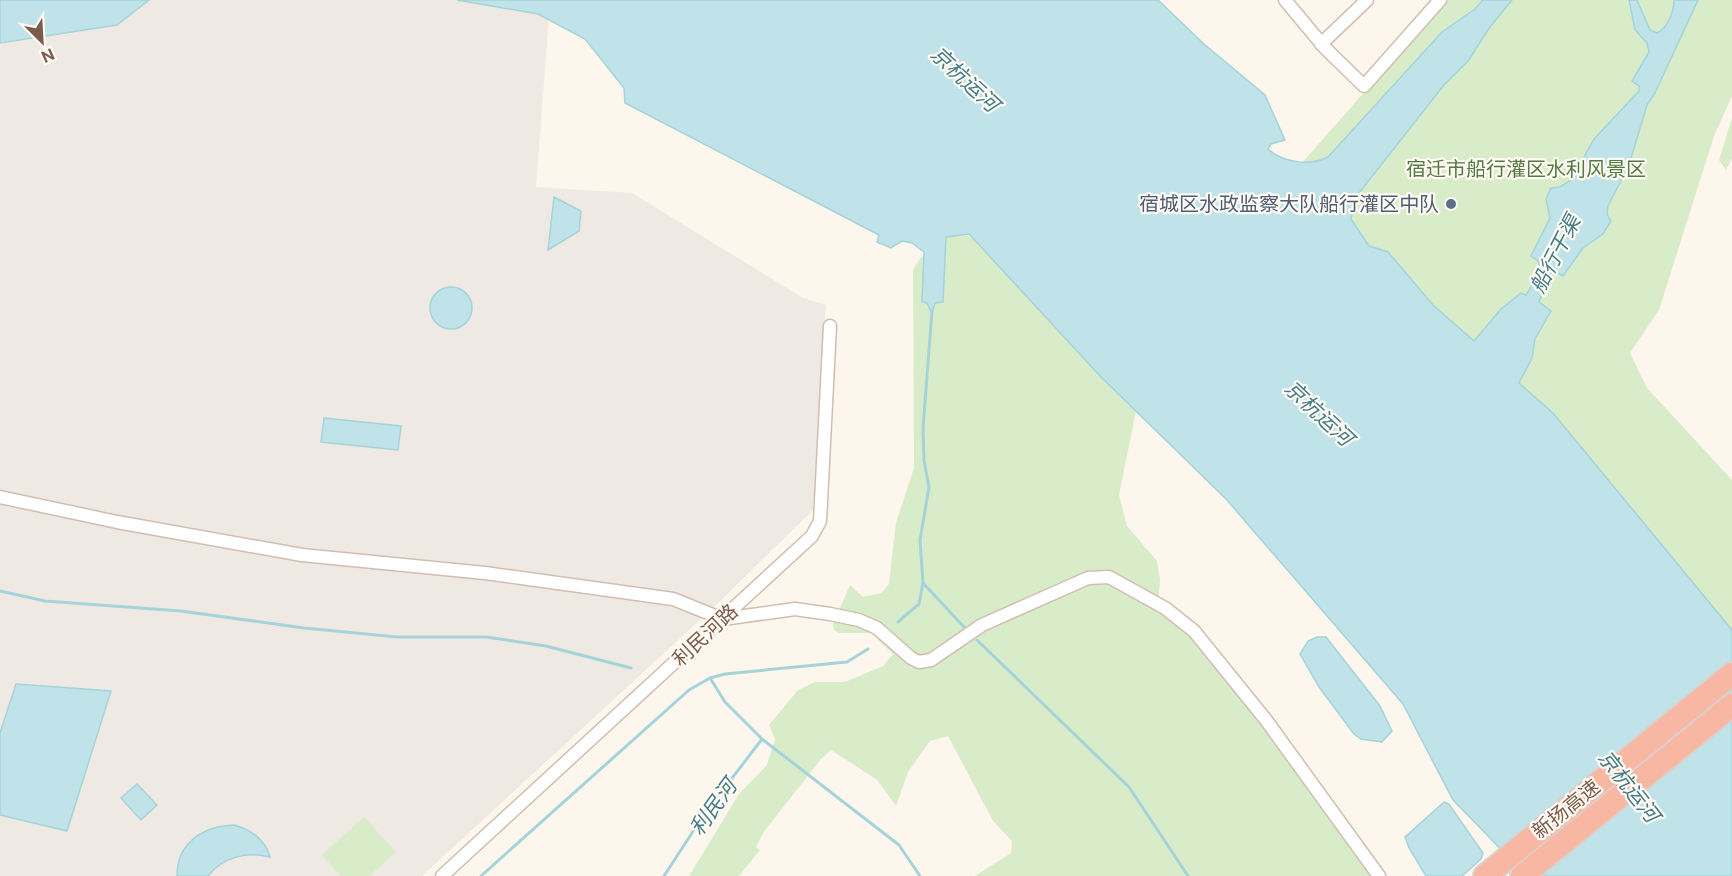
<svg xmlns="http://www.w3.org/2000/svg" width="1732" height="876" viewBox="0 0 1732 876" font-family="'Public Sans','Noto Sans SC',sans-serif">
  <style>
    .industrial { fill: #efe9e4 }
    .green { fill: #d8ecc9 }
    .water { fill: #bfe3e8; stroke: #a5d3da; stroke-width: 1.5 }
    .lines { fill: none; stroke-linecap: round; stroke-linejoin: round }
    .stream { stroke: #a5d3da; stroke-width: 3 }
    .minor-casing { stroke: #d1beb0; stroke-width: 15 }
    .motorway-casing { stroke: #dad1cd; stroke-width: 26 }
    .minor { stroke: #fff; stroke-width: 12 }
    .motorway { stroke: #f7b7a3; stroke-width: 22 }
    .service-dot { fill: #5c6f8a; stroke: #fffaf3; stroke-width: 2 }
    .labels { text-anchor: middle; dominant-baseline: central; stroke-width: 4.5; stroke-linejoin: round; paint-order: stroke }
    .park-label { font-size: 20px; fill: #537a41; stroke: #fffaf3 }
    .service-label { font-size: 20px; fill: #4e5e75; stroke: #fffaf3; text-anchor: end }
    .street-label { font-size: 20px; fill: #7a5c4d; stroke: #fffaf3 }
    .water-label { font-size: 21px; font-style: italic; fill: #437c86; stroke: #fffaf3 }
  </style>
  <rect width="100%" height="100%" fill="#fdf6ec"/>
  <path class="industrial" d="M 140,0 L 457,0 L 549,16 L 536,187 L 632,193 L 803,298 L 826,305 L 813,510 L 714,607 L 422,876 L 0,876 L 0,43 L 117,25 Z"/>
  <path class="green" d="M 1445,0 L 1732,0 L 1732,96 L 1714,136 L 1659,310 L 1630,353 L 1647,388 L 1732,480 L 1732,630 L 1573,438 L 1287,180 Z
    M 1732,118 L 1732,158 L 1726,170 L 1719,160 Z
    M 959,234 L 971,237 L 1136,411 L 1119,495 L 1127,526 L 1157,561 L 1160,579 L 1158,606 L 1223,661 L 1277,724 L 1387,876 L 975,876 L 1011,853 L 1012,841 L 993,821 L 948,736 L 930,741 L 908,772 L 896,806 L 877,780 L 831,750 L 821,759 L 763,833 L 756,847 L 760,850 L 739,876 L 689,876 L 739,794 L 767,765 L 775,739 L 769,725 L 798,690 L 815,682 L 845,682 L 883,666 L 893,654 L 871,633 L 839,633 L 834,630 L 833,624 L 850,585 L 863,597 L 881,593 L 889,584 L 896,523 L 914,468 L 913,270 C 923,252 939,238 959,234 Z
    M 364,817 L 396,852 L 369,876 L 341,876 L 322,855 Z"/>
  <path class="water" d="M 0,0 L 149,0 L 117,25 L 0,43 Z
    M 457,0 L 1158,0 L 1204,44 L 1265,95 L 1285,140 L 1271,144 L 1268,149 C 1283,163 1311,166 1328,157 L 1442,32 L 1475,9 L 1483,0 L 1512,0 L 1490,27 L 1468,61 L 1444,85 L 1355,198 L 1351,219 L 1369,246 L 1388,252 L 1433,305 L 1474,341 L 1501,309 L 1521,293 L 1526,295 L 1541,269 L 1538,261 L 1531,256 L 1550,218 L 1546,199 L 1551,188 L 1560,187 L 1571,180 L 1594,139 L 1639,91 L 1639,86 L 1632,81 L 1649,52 L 1647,43 L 1635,30 L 1629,0 L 1637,0 L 1650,30 L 1657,33 C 1668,28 1674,11 1674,0 L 1698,0 L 1655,93 L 1647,105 L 1629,165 L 1608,206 L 1607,214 L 1611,221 L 1603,234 L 1583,248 L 1563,276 L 1554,271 L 1549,275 L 1539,302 L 1551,311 L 1535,339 L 1532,358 L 1519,383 L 1553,413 L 1732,630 L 1732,876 L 1527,876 L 1453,800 L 1403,704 L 1226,499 L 1101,377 L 969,234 L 946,237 L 943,302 L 935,303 L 932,314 L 927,303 L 922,302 L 924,252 L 912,243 L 902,241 L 891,248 L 877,242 L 879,235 L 625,103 L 624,88 L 585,39 L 538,14 Z
    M 554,197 L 581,211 L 579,231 L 548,250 Z
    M430 308a21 21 0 1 1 42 0a21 21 0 1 1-42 0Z
    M 324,418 L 401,426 L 398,450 L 321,442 Z
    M 1317,637 L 1326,637 L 1380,706 L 1392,731 L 1382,742 L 1361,739 L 1354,734 L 1319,687 L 1300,654 L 1308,641 Z
    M 16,684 L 111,691 L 67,831 L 0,815 L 0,733 Z
    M 137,784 L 157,805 L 141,820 L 121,798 Z
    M 1444,802 L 1449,804 L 1483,853 L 1481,859 L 1462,876 L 1426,876 L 1409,848 L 1405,837 Z
    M 234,825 C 250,829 266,840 270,857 C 247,851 223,857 208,876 L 177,876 C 177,842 204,826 234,825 Z"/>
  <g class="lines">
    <path class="stream" d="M 923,583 L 964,627
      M 0,591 L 45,601 L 181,611 L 304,628 L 397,637 L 486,637 L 546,646 L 631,668
      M 898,622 L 919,604 L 923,583 L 920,540 L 929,487 L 924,461 L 923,428 L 932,311
      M 977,640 L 1129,787 L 1188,876
      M 710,678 L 725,702 L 762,739 L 899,845 L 920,876
      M 481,876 L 689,690 L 710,678 L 725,674 L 847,662 L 868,649
      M 664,876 L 703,816 L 762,739"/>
    <g class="minor-casing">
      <path id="minor" d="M 1285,0 L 1325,48 L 1364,86 L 1440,0
        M 1321,44 L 1367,0
        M 0,497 L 117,522 L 302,555 L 485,573 L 673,599 L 723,619 L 795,609 L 830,614 L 859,620 L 877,628 L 911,658 L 919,662 L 931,660 L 982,625 L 1088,578 L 1109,577 L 1165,608 L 1194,631 L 1266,720 L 1379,876
        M 442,876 L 812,536 L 820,521 L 830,326"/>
    </g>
    <g class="motorway-casing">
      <path id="motorway" d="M 1485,876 L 1732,674
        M 1522,876 L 1732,705"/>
    </g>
    <use href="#minor" class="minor"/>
    <use href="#motorway" class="motorway"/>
  </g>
  <circle class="service-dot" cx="1451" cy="204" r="6"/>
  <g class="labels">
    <g class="park-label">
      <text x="1526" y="169">宿迁市船行灌区水利风景区</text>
    </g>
    <g class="service-label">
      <text x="1439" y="204">宿城区水政监察大队船行灌区中队</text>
    </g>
    <g class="street-label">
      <text transform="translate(705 635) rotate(-43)">利民河路</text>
      <text transform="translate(1566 809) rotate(-39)">新扬高速</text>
    </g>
    <g class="water-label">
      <text transform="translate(965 79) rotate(43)">京杭运河</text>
      <text transform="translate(1555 254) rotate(-63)">船行干渠</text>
      <text transform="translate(1319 413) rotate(43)">京杭运河</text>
      <text transform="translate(1629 786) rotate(52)">京杭运河</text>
      <text transform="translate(713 807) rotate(-54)">利民河</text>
    </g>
  </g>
  <g transform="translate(42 42) rotate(156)" stroke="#fffaf3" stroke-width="4.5" paint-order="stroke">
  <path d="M0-4.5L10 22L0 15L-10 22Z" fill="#7a5c4d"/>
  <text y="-9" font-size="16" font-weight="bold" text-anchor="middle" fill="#7a5c4d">N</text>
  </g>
</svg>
